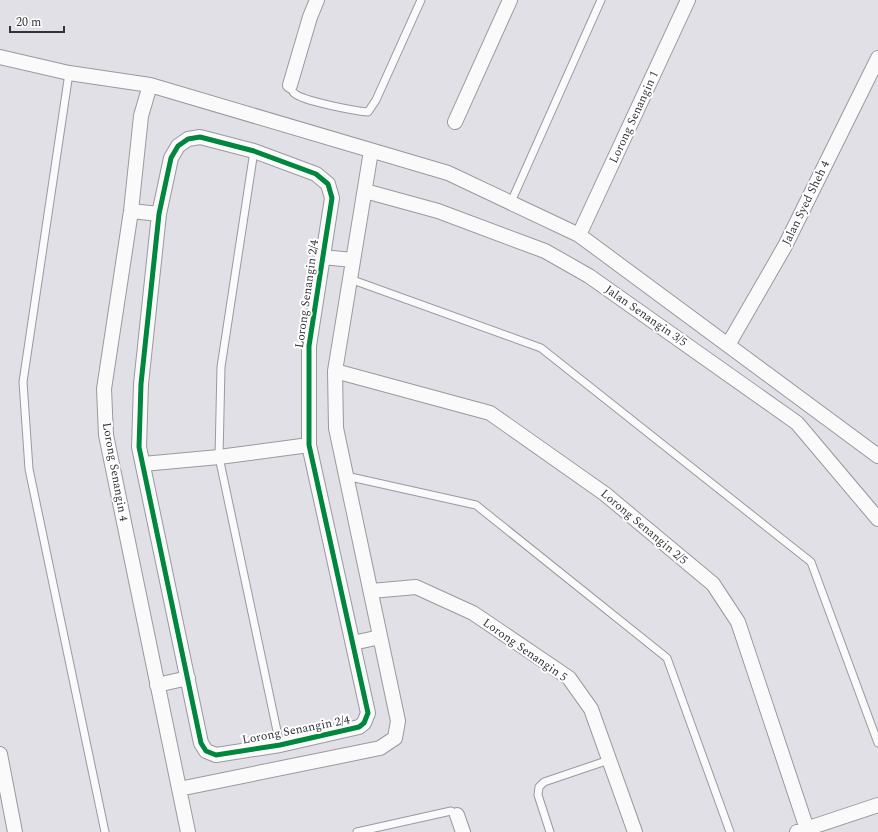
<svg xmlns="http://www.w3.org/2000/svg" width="878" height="832" viewBox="0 0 878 832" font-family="Spectral,serif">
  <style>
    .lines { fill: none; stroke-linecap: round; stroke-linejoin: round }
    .service-casing { stroke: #999a9e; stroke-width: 9 }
    .minor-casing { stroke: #999a9e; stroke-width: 16 }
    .service { stroke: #fafafb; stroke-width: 7 }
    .minor { stroke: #fafafb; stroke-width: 14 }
    .cycleway-casing { stroke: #fff; stroke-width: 8 }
    .cycleway { stroke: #00873e; stroke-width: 5 }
    .labels { text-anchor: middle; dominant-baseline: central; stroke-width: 4; stroke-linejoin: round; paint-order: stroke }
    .street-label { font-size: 12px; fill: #323338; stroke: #fff }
  </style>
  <rect width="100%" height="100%" fill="#e0e0e6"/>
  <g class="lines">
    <g class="service-casing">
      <path id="service" d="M 69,73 L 23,382 L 29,469 L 105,832
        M 290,85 C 291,87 292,92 294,93 C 302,101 355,111 368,112 L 376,100 L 421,0
        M 254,151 L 221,367 L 219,457 L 280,745
        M 511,202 L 601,0
        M 350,279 L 541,348 L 811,562 L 878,743
        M 346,476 L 476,505 L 667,658 L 730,832
        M 357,832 L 451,811 L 457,815
        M 550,832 L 538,795 L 539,787 L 544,782 L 609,760"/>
    </g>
    <g class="minor-casing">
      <path id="minor" d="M 0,57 L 69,73 L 150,85 L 448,173 L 579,235 L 878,456
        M 150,85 L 141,116 L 131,211 L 104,389 L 106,435 L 188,832
        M 290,85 L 310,17 L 317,0
        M 455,122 L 510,0
        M 200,137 L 254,151 L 316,174 L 328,184 L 332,198 L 309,346 L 309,445 L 368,713 L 364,723 L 359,727 L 280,745 L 216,755 L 206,751 L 201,743 L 139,447 L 141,384 L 159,214 L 171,158 L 178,146 L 188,139 Z
        M 365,191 L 438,211 L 545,251 L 589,276 L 797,423 L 878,519
        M 131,211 L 159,214
        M 579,235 L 688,0
        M 322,257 L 353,260
        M 728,345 L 785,246 L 878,58
        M 335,371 L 490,413 L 605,494 L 713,584 L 738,622 L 807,829
        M 143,464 L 219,457 L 309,445
        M 371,591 L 416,587 L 473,613 L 569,678 L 591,709 L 635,832
        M 353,643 L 380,637
        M 157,685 L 188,678
        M 0,754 L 15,832
        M 179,789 L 380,748 L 395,738 L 398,721 L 336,428 L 335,371 L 371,151
        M 457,815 L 463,832
        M 797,832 L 878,805"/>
    </g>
    <use href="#service" class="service"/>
    <use href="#minor" class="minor"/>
    <g class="cycleway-casing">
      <path id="cycleway" d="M 200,137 L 254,151 L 316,174 L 328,184 L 332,198 L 309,346 L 309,445 L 368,713 L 364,723 L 359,727 L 280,745 L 216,755 L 206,751 L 201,743 L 139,447 L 141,384 L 159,214 L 171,158 L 178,146 L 188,139 Z"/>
    </g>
    <use href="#cycleway" class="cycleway"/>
  </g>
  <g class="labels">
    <g class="street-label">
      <text transform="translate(634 117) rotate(-65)">Lorong Senangin 1</text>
      <text transform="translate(806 203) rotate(-64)">Jalan Syed Sheh 4</text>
      <text transform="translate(307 294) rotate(-82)">Lorong Senangin 2/4</text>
      <text transform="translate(646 316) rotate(35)">Jalan Senangin 3/5</text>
      <text transform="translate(115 472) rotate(80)">Lorong Senangin 4</text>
      <text transform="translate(644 527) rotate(40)">Lorong Senangin 2/5</text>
      <text transform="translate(525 650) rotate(35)">Lorong Senangin 5</text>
      <text transform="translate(296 730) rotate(-11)">Lorong Senangin 2/4</text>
    </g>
  </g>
  <path d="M10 26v6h54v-6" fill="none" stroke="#323338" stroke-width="2"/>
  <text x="16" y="26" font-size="12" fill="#323338" stroke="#ffffff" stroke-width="3" paint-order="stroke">20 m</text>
</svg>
